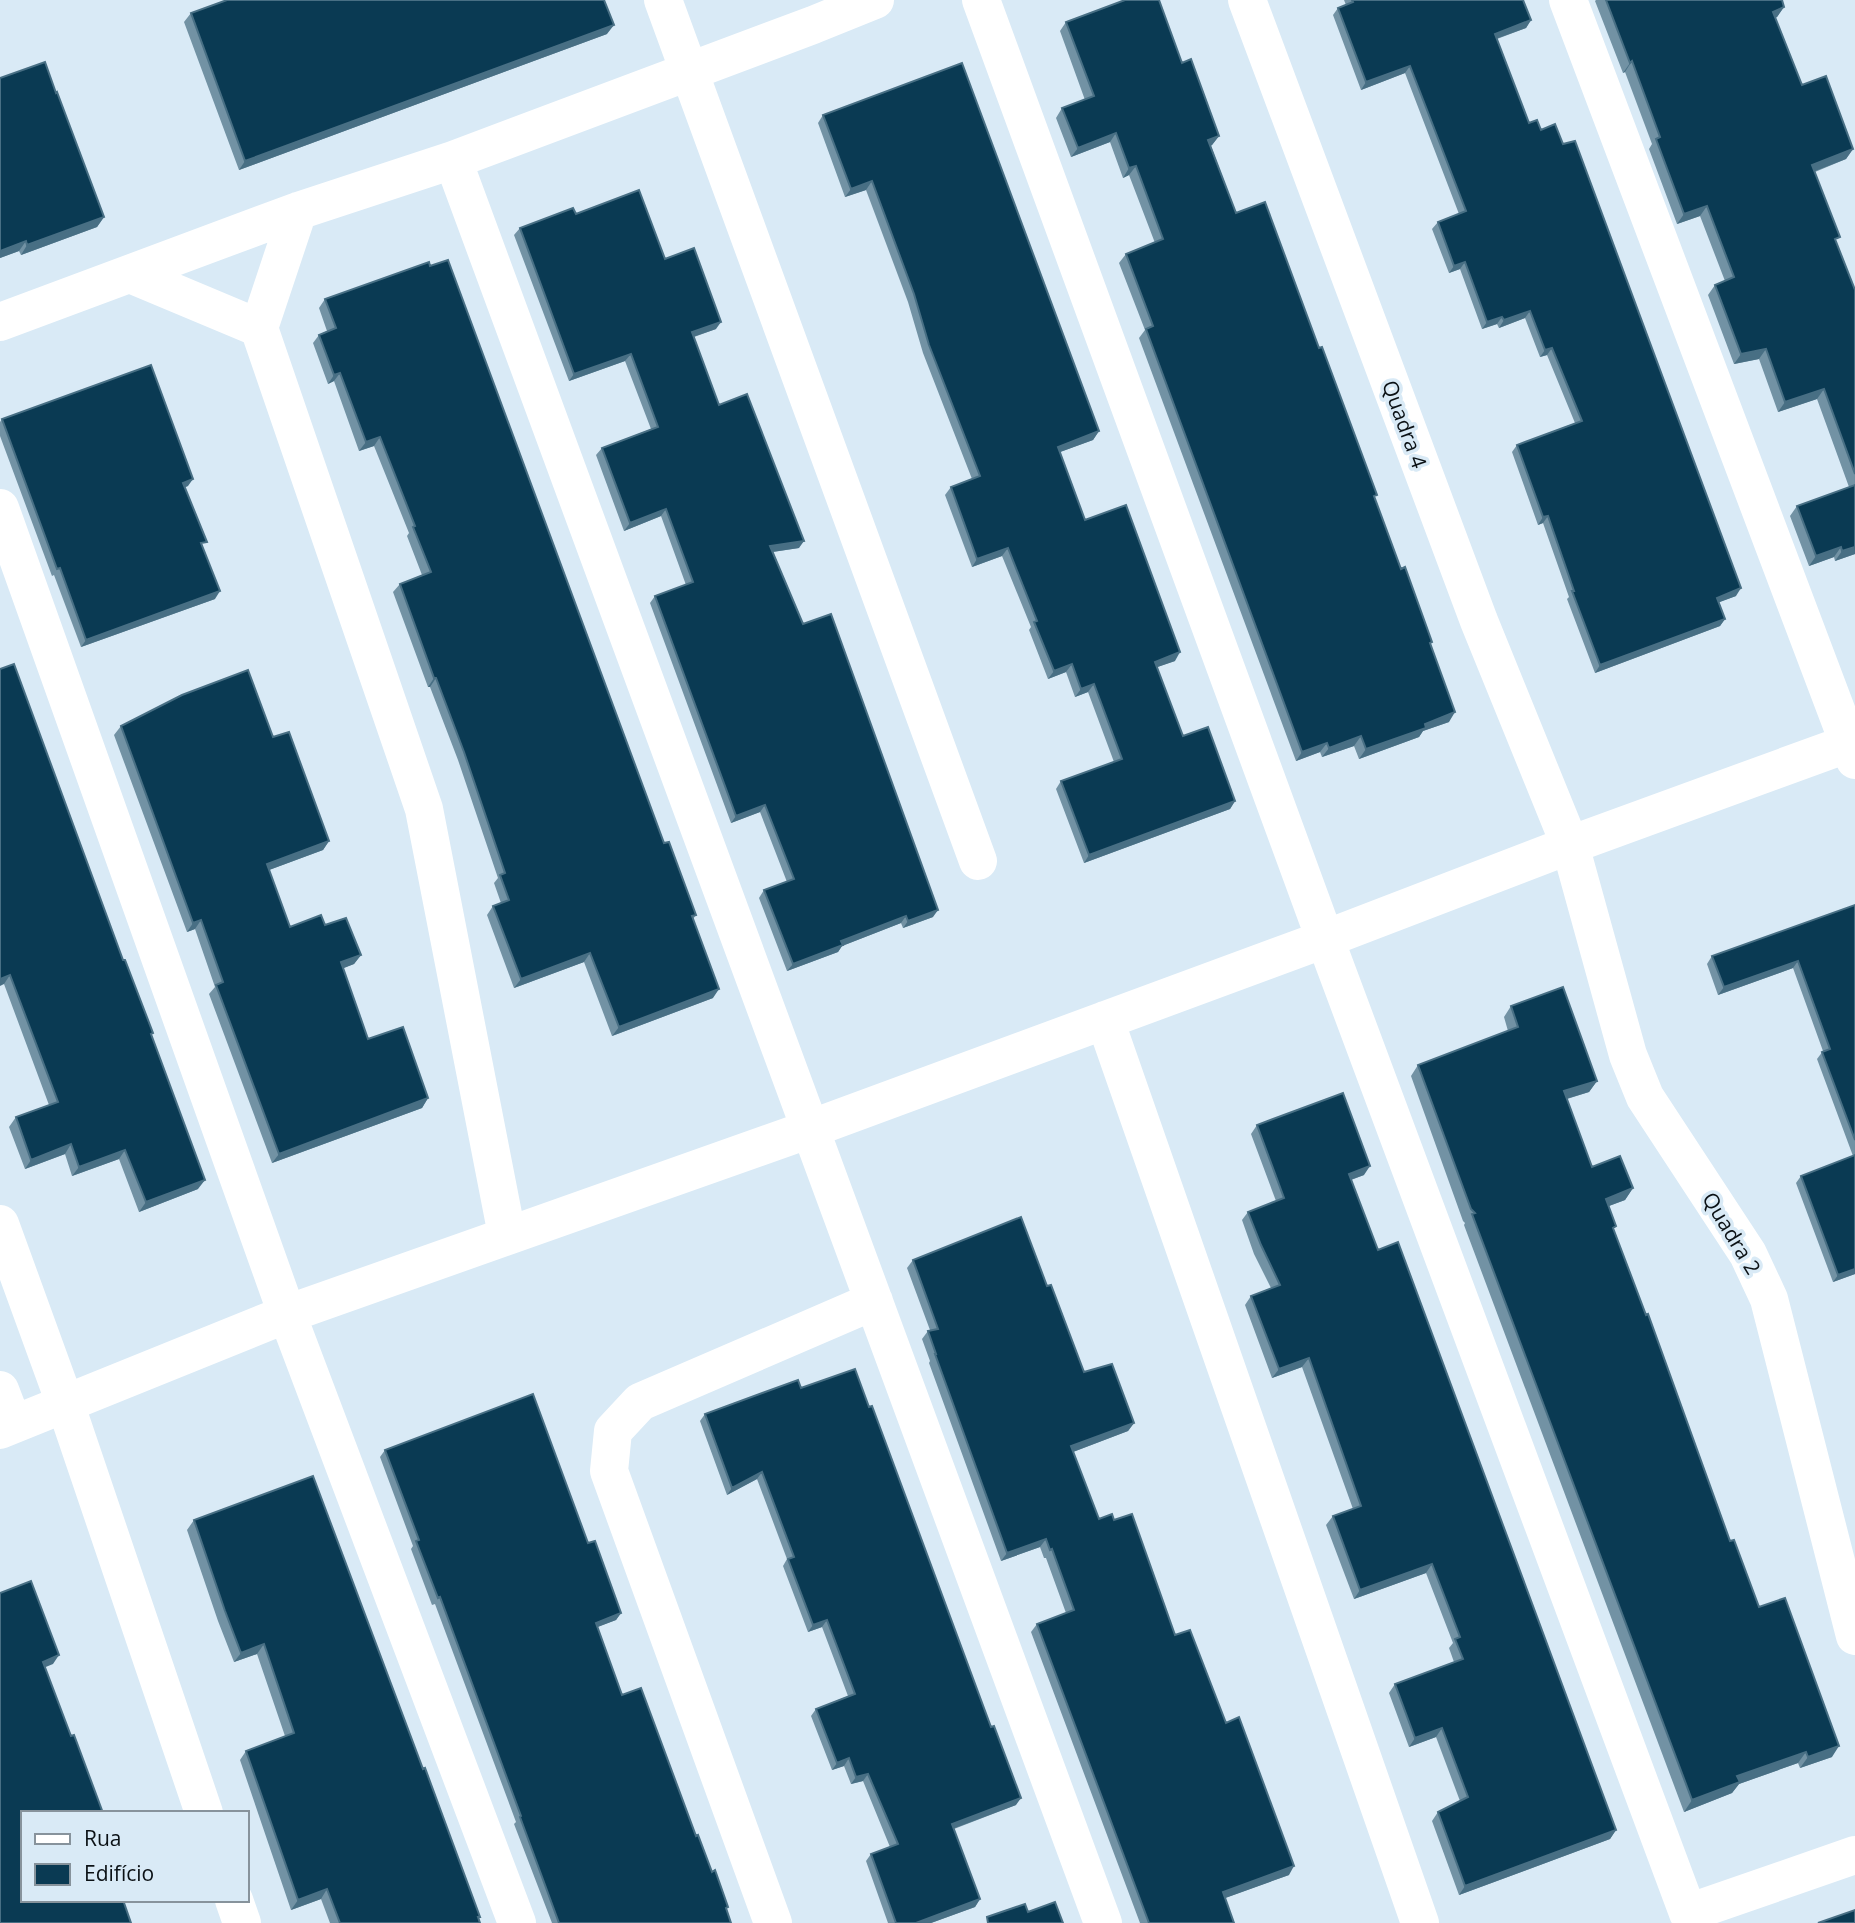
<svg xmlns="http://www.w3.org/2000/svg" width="1855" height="1923" viewBox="0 0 1855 1923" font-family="'Open Sans',sans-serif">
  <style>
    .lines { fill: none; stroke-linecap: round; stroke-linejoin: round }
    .street { stroke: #fff; stroke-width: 38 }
    .wall { fill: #7292a4 }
    .shaded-wall { fill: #486f84 }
    .building { fill: #0a3a53; stroke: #486f84; stroke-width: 2 }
    .labels { text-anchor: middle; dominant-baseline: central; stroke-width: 7; stroke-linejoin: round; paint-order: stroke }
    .street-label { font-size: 21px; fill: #0b1115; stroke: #d9eaf6 }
  </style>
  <rect width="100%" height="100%" fill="#d9eaf6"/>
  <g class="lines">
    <path class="street" d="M 663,0 L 978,861
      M 981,0 L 1325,939 L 1688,1913 L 1855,1855
      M 1247,0 L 1479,621 L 1570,845 L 1628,1055 L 1645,1097 L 1748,1254 L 1769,1299 L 1855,1636
      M 1568,0 L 1855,760
      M 453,160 L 813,25 L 875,0
      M 298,211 L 259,328 L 424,809 L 507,1235
      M 130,274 L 259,328
      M 0,322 L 298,211 L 453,160 L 1103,1923
      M 0,508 L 287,1314 L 517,1923
      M 1105,1020 L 1420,1923
      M 0,1224 L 65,1403 L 204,1813
      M 0,1390 L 13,1424
      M 0,1430 L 287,1314 L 810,1129 L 1325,939 L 1570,845 L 1855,741
      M 234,1900 L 242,1923
      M 773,1923 L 609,1471 L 613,1431 L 640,1402 L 874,1301"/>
  </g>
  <path class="wall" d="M 1344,0 L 1523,0 L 1531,20 L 1526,28 L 1497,39 L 1529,123 L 1736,596 L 1719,602 L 1725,619 L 1720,626 L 1595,673 L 1567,599 L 1569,597 L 1543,523 L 1538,525 L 1512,452 L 1517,445 L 1575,423 L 1547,355 L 1540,357 L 1525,318 L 1499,328 L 1497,324 L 1482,329 L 1460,269 L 1449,273 L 1432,229 L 1438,222 L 1459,214 L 1405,73 L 1361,90 L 1333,15 L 1338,8 L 1346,5 Z
    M 1596,0 L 1782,0 L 1784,7 L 1777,17 L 1775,18 L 1802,85 L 1853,149 L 1846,159 L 1815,172 L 1836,243 L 1855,290 L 1855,554 L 1835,561 L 1834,557 L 1809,566 L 1790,516 L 1797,506 L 1849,487 L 1817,399 L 1778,412 L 1759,359 L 1734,364 L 1708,295 L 1715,285 L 1725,281 L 1700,216 L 1677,224 L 1649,149 L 1652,144 L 1625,72 L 1623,73 L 1595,1 Z
    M 191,13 L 607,34 L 239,170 L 184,22 Z
    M 1066,22 L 1182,63 L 1219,136 L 1212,145 L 1211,146 L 1236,213 L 1375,499 L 1401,569 L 1432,642 L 1430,645 L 1449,722 L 1423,731 L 1419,737 L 1359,759 L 1354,746 L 1322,757 L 1320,752 L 1296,761 L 1139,338 L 1145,330 L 1119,263 L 1126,254 L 1155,243 L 1129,175 L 1123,178 L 1110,142 L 1071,157 L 1056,118 L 1062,108 L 1085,100 L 1060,31 Z
    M 0,78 L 56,93 L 104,217 L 97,227 L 21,255 L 19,251 L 0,258 Z
    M 823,115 L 1099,431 L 1093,440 L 1060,452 L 1085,520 L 1175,661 L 1157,667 L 1183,736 L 1235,801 L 1230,809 L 1084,863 L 1056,789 L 1061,781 L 1114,762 L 1088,692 L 1075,697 L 1066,672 L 1048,679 L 1029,630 L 1031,627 L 1002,556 L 972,567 L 945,495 L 951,487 L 972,479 L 923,353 L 908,302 L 866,190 L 845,197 L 818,123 Z
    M 576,214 L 665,259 L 716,329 L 694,337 L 719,405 L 799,548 L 773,552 L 803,624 L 933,917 L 903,928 L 901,923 L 842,946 L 838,952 L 787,971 L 759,898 L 764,890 L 787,882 L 760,812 L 731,823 L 650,603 L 655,596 L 686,585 L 661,516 L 624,531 L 596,455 L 602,448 L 651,429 L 625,361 L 569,381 L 514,235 L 520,228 Z
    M 325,299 L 664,843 L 696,915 L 693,919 L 713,998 L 612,1036 L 584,962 L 514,988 L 487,915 L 493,906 L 501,903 L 494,883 L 498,878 L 458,760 L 430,687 L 428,687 L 393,592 L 400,584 L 422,575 L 407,536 L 409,533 L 374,446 L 359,451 L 334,381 L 328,384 L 313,343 L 319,335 L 327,331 L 319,308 Z
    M 2,419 L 188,486 L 185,487 L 203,547 L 215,599 L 81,647 L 54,575 L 52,576 L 0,436 L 0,422 Z
    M 0,669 L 152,1036 L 198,1189 L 139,1212 L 119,1159 L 72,1176 L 65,1154 L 25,1169 L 9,1127 L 16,1117 L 49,1105 L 4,984 Z
    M 121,726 L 273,737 L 329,841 L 323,850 L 269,870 L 290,927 L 325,925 L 361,955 L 354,964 L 343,968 L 368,1039 L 428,1098 L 422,1108 L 272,1163 L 209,994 L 215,987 L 195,929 L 187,932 L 114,735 Z
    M 1855,905 L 1855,1274 L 1833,1282 L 1796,1183 L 1801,1176 L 1853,1156 L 1817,1059 L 1823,1051 L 1793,968 L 1718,995 L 1707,964 L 1712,956 Z
    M 1511,1006 L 1597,1081 L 1589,1092 L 1567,1099 L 1592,1167 L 1633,1188 L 1625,1200 L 1609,1206 L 1614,1230 L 1730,1541 L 1759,1607 L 1832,1757 L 1800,1768 L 1798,1763 L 1739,1784 L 1732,1793 L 1684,1812 L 1464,1225 L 1465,1223 L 1463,1221 L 1411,1076 L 1418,1065 L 1508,1031 L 1504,1017 Z
    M 1257,1125 L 1364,1175 L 1351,1180 L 1378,1250 L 1616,1830 L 1610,1839 L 1459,1895 L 1432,1821 L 1438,1812 L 1460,1801 L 1436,1737 L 1409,1747 L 1389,1693 L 1395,1684 L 1454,1662 L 1449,1648 L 1453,1643 L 1426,1573 L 1354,1599 L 1326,1525 L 1333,1516 L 1353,1509 L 1302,1367 L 1272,1378 L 1245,1305 L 1251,1296 L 1271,1288 L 1254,1254 L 1242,1220 L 1248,1212 L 1276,1201 L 1251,1134 Z
    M 913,1260 L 1047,1286 L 1084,1372 L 1134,1423 L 1128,1431 L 1073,1452 L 1099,1519 L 1114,1520 L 1175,1635 L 1226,1723 L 1289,1875 L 1225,1898 L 1234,1923 L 1140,1923 L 1031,1632 L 1037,1624 L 1066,1613 L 1046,1558 L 1044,1558 L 1040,1547 L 1001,1561 L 929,1363 L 930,1361 L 922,1339 L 928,1331 L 930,1330 L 907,1268 Z
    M 801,1388 L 1016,1805 L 954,1829 L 980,1899 L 975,1907 L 931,1923 L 888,1923 L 866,1861 L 871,1854 L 890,1847 L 863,1781 L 851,1784 L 844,1766 L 832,1770 L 811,1716 L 816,1709 L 848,1696 L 822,1627 L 808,1632 L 783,1566 L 787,1559 L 757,1479 L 727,1495 L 700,1421 L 705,1414 Z
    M 385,1450 L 588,1543 L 621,1613 L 616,1620 L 597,1627 L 622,1695 L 696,1836 L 728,1907 L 726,1910 L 731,1923 L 552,1923 L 514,1824 L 516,1822 L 435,1604 L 432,1605 L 411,1549 L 413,1546 L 380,1457 Z
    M 194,1520 L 423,1769 L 480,1917 L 479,1919 L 480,1923 L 330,1923 L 321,1899 L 291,1910 L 240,1760 L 246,1751 L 285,1736 L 257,1654 L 234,1662 L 218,1621 L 187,1530 Z"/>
  <path class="shaded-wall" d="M 1784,7 L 1777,17 L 1766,22 L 1773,12 Z
    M 1531,20 L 1526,28 L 1490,41 L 1495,34 Z
    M 614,25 L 607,34 L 239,170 L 245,161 Z
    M 1632,61 L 1625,72 L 1623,73 L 1630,63 Z
    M 1410,66 L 1405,73 L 1361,90 L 1366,82 Z
    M 1116,133 L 1110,142 L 1071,157 L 1078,148 Z
    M 1219,136 L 1212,145 L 1202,149 L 1208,140 Z
    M 1853,149 L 1846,159 L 1805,175 L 1812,165 Z
    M 1136,166 L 1129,175 L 1123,178 L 1129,168 Z
    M 872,181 L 866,190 L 845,197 L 851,189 Z
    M 1707,206 L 1700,216 L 1677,224 L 1684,214 Z
    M 104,217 L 97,227 L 21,255 L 27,245 Z
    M 26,241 L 19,251 L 0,258 L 0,251 Z
    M 1465,262 L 1460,269 L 1449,273 L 1454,266 Z
    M 1530,311 L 1525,318 L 1499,328 L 1504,320 Z
    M 1502,317 L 1497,324 L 1482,329 L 1487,322 Z
    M 721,322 L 716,329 L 687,339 L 692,332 Z
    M 1552,348 L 1547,355 L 1540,357 L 1545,350 Z
    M 1766,349 L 1759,359 L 1734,364 L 1741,354 Z
    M 631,354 L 625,361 L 569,381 L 574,374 Z
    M 340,373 L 334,381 L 328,384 L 334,375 Z
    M 1824,389 L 1817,399 L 1778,412 L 1785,402 Z
    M 1099,431 L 1093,440 L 1052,455 L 1058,447 Z
    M 380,437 L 374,446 L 359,451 L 366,442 Z
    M 193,479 L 188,486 L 178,490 L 183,483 Z
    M 666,509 L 661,516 L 624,531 L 630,523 Z
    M 1548,516 L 1543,523 L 1538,525 L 1543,517 Z
    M 804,541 L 799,548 L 765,553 L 770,546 Z
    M 1841,547 L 1834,557 L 1809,566 L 1816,556 Z
    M 1855,547 L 1855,554 L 1835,561 L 1842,551 Z
    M 1008,548 L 1002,556 L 972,567 L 977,559 Z
    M 1741,588 L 1736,596 L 1712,605 L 1717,598 Z
    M 220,591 L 215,599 L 81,647 L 86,640 Z
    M 1725,619 L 1720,626 L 1595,673 L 1600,665 Z
    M 1180,652 L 1175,661 L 1149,670 L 1155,662 Z
    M 1072,664 L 1066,672 L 1048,679 L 1054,671 Z
    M 434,678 L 436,678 L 430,687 L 428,687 Z
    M 1094,684 L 1088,692 L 1075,697 L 1081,689 Z
    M 1455,712 L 1449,722 L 1423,731 L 1419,737 L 1359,759 L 1366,749 L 1425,724 Z
    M 1361,736 L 1354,746 L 1322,757 L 1329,748 Z
    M 1327,743 L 1320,752 L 1296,761 L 1302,752 Z
    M 1235,801 L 1230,809 L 1084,863 L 1089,855 Z
    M 765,805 L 760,812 L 731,823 L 736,816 Z
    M 329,841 L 323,850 L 261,873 L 267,864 Z
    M 938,910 L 933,917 L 903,928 L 908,921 Z
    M 906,916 L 901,923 L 842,946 L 838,952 L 787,971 L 793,964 L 841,941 Z
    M 201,920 L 195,929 L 187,932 L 193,923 Z
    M 590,953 L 584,962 L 514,988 L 521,979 Z
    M 361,955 L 354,964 L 334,972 L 341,962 Z
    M 1798,961 L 1793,968 L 1718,995 L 1724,987 Z
    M 10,975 L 4,984 L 0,986 L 0,979 Z
    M 719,989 L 713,998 L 612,1036 L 619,1027 Z
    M 1597,1081 L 1589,1092 L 1556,1102 L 1564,1091 Z
    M 428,1098 L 422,1108 L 272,1163 L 279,1154 Z
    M 71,1144 L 65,1154 L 25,1169 L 31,1160 Z
    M 125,1150 L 119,1159 L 72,1176 L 79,1167 Z
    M 1370,1166 L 1364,1175 L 1342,1183 L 1349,1174 Z
    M 205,1180 L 198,1189 L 139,1212 L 146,1202 Z
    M 1633,1188 L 1625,1200 L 1598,1210 L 1606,1199 Z
    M 1855,1269 L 1855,1274 L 1833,1282 L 1838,1275 Z
    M 1309,1358 L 1302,1367 L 1272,1378 L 1279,1369 Z
    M 1134,1423 L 1128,1431 L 1065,1455 L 1071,1446 Z
    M 762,1472 L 757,1479 L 727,1495 L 732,1488 Z
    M 1046,1539 L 1040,1547 L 1001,1561 L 1007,1553 Z
    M 1432,1564 L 1426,1573 L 1354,1599 L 1360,1590 Z
    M 621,1613 L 616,1620 L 590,1630 L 596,1623 Z
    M 827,1620 L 822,1627 L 808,1632 L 813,1625 Z
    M 264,1644 L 257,1654 L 234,1662 L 241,1653 Z
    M 59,1655 L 53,1664 L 36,1671 L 43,1662 Z
    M 1442,1728 L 1436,1737 L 1409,1747 L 1415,1738 Z
    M 1839,1746 L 1832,1757 L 1800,1768 L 1808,1757 Z
    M 1806,1752 L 1798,1763 L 1739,1784 L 1732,1793 L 1684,1812 L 1692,1800 L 1737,1776 Z
    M 849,1758 L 844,1766 L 832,1770 L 837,1763 Z
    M 868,1774 L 863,1781 L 851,1784 L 856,1777 Z
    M 1021,1798 L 1016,1805 L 947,1831 L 952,1824 Z
    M 1616,1830 L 1610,1839 L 1459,1895 L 1465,1886 Z
    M 1294,1866 L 1289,1875 L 1217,1901 L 1223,1892 Z
    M 327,1889 L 321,1899 L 291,1910 L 298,1900 Z
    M 980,1899 L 975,1907 L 931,1923 L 916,1923 Z"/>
  <path class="building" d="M 227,0 L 604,0 L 614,25 L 245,161 L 191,13 Z
    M 1125,0 L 1159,0 L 1182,63 L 1191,59 L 1219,136 L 1208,140 L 1236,213 L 1265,202 L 1319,348 L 1322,347 L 1377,495 L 1374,496 L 1401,569 L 1405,567 L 1432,642 L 1430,643 L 1455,712 L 1425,724 L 1426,728 L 1366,749 L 1361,736 L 1329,748 L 1327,743 L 1302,752 L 1146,329 L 1153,326 L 1126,254 L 1163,239 L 1136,166 L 1129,168 L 1116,133 L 1078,148 L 1062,108 L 1094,96 L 1066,22 Z
    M 1352,0 L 1523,0 L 1531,20 L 1495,34 L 1529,123 L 1537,120 L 1541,130 L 1555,124 L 1563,144 L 1575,141 L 1741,588 L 1717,598 L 1725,619 L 1600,665 L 1572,591 L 1574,591 L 1548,516 L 1543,517 L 1517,445 L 1582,421 L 1552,348 L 1545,350 L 1530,311 L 1504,320 L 1502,317 L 1487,322 L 1465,262 L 1454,266 L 1438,222 L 1466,211 L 1410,66 L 1366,82 L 1338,8 L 1353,2 Z
    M 1606,0 L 1782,0 L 1784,7 L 1773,12 L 1802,85 L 1826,76 L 1853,149 L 1812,165 L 1840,237 L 1835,239 L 1855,290 L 1855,474 L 1824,389 L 1785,402 L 1766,349 L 1741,354 L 1715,285 L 1734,277 L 1707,206 L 1684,214 L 1656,139 L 1660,137 L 1632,61 L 1630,63 Z
    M 45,62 L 56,93 L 57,92 L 104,217 L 27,245 L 26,241 L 0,251 L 0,78 Z
    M 962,63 L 1099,431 L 1058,447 L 1085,520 L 1126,505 L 1180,652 L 1155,662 L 1183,736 L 1208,727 L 1235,801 L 1089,855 L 1061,781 L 1122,759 L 1094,684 L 1081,689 L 1072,664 L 1054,671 L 1034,622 L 1037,621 L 1008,548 L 977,559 L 951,487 L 980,476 L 929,345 L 914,294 L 872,181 L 851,189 L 823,115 Z
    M 639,190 L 665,259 L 694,248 L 721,322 L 692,332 L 719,405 L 747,394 L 804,541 L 770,546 L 803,624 L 831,614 L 938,910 L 908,921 L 906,916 L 841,941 L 843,945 L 793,964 L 764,890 L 794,879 L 765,805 L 736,816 L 655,596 L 693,582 L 666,509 L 630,523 L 602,448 L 658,427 L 631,354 L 574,374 L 520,228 L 573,208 L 576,214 Z
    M 448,260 L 664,843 L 669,842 L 696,915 L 692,916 L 719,989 L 619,1027 L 590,953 L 521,979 L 493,906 L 509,900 L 500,875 L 505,873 L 464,752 L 436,678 L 434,678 L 400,584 L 431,572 L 413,527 L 415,526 L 380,437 L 366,442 L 340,373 L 334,375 L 319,335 L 336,328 L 325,299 L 429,262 L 430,266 Z
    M 151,365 L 193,479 L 183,483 L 207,542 L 201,543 L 220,591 L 86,640 L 60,568 L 57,569 L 2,419 Z
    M 1855,485 L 1855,547 L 1842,551 L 1841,547 L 1816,556 L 1797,506 Z
    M 14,664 L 123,960 L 125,960 L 153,1033 L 151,1034 L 205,1180 L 146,1202 L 125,1150 L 79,1167 L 71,1144 L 31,1160 L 16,1117 L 58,1102 L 10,975 L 0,979 L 0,669 Z
    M 248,670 L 273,737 L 289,732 L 329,841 L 267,864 L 290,927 L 321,915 L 325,925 L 346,918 L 361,955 L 341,962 L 368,1039 L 403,1027 L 428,1098 L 279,1154 L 216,985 L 223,982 L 201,920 L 193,923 L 121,726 L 182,695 Z
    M 1855,905 L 1855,1140 L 1822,1052 L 1830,1049 L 1798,961 L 1724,987 L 1712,956 Z
    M 1563,987 L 1597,1081 L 1564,1091 L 1592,1167 L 1620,1156 L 1633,1188 L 1606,1199 L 1616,1226 L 1613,1228 L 1646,1315 L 1648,1314 L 1730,1541 L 1734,1540 L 1759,1607 L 1785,1598 L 1839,1746 L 1808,1757 L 1806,1752 L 1737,1776 L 1740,1782 L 1692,1800 L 1472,1214 L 1475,1213 L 1471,1209 L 1418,1065 L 1518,1027 L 1511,1006 Z
    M 1343,1093 L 1370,1166 L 1349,1174 L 1378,1250 L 1398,1242 L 1616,1830 L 1465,1886 L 1438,1812 L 1468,1797 L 1442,1728 L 1415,1738 L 1395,1684 L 1463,1659 L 1455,1639 L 1460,1637 L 1432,1564 L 1360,1590 L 1333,1516 L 1361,1506 L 1309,1358 L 1279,1369 L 1251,1296 L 1280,1285 L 1261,1245 L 1248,1212 L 1284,1198 L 1257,1125 Z
    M 1855,1155 L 1855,1269 L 1838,1275 L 1801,1176 Z
    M 1021,1217 L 1047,1286 L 1051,1285 L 1084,1372 L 1112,1364 L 1134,1423 L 1071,1446 L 1099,1519 L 1112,1514 L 1114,1520 L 1132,1514 L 1175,1635 L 1190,1630 L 1226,1723 L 1239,1717 L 1294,1866 L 1223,1892 L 1234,1923 L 1149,1923 L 1037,1624 L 1074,1610 L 1052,1549 L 1050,1550 L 1046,1539 L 1007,1553 L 935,1354 L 936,1354 L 928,1331 L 938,1329 L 913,1260 Z
    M 855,1369 L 869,1407 L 872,1406 L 991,1727 L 994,1726 L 1021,1798 L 952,1824 L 980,1899 L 916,1923 L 896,1923 L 871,1854 L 898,1844 L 868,1774 L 856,1777 L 849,1758 L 837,1763 L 816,1709 L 855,1694 L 827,1620 L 813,1625 L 788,1559 L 794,1557 L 762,1472 L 732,1488 L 705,1414 L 798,1380 L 801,1388 Z
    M 533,1394 L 588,1543 L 595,1541 L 621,1613 L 596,1623 L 622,1695 L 641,1688 L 696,1836 L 698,1835 L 712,1872 L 715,1870 L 728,1907 L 726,1908 L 731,1923 L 559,1923 L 520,1817 L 521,1816 L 440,1597 L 438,1598 L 416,1541 L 419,1540 L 385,1450 Z
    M 313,1476 L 423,1769 L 425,1768 L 480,1917 L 478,1917 L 480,1923 L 340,1923 L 327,1889 L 298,1900 L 246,1751 L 294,1733 L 264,1644 L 241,1653 L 225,1611 L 194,1520 Z
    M 31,1581 L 59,1655 L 43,1662 L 71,1736 L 74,1735 L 103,1813 L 23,1813 L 23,1900 L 123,1900 L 131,1923 L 0,1923 L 0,1593 Z
    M 1055,1902 L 1063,1923 L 988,1923 L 987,1917 L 1025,1904 L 1028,1912 Z
    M 1855,1910 L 1855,1923 L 1818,1923 Z"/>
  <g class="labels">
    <g class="street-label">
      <text transform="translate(1405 424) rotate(70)">Quadra 4</text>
      <text transform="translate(1732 1233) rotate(59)">Quadra 2</text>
    </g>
  </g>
  <rect x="21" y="1811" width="228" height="91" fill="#d9eaf6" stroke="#87939c" stroke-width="2"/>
  <rect x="35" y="1834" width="35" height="10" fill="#ffffff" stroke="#87939c" stroke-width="2"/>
  <text x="84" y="1846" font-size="21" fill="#0b1115">Rua</text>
  <rect x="35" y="1864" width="35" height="21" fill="#0a3a53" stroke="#87939c" stroke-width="2"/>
  <text x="84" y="1881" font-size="21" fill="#0b1115">Edifício</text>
</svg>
